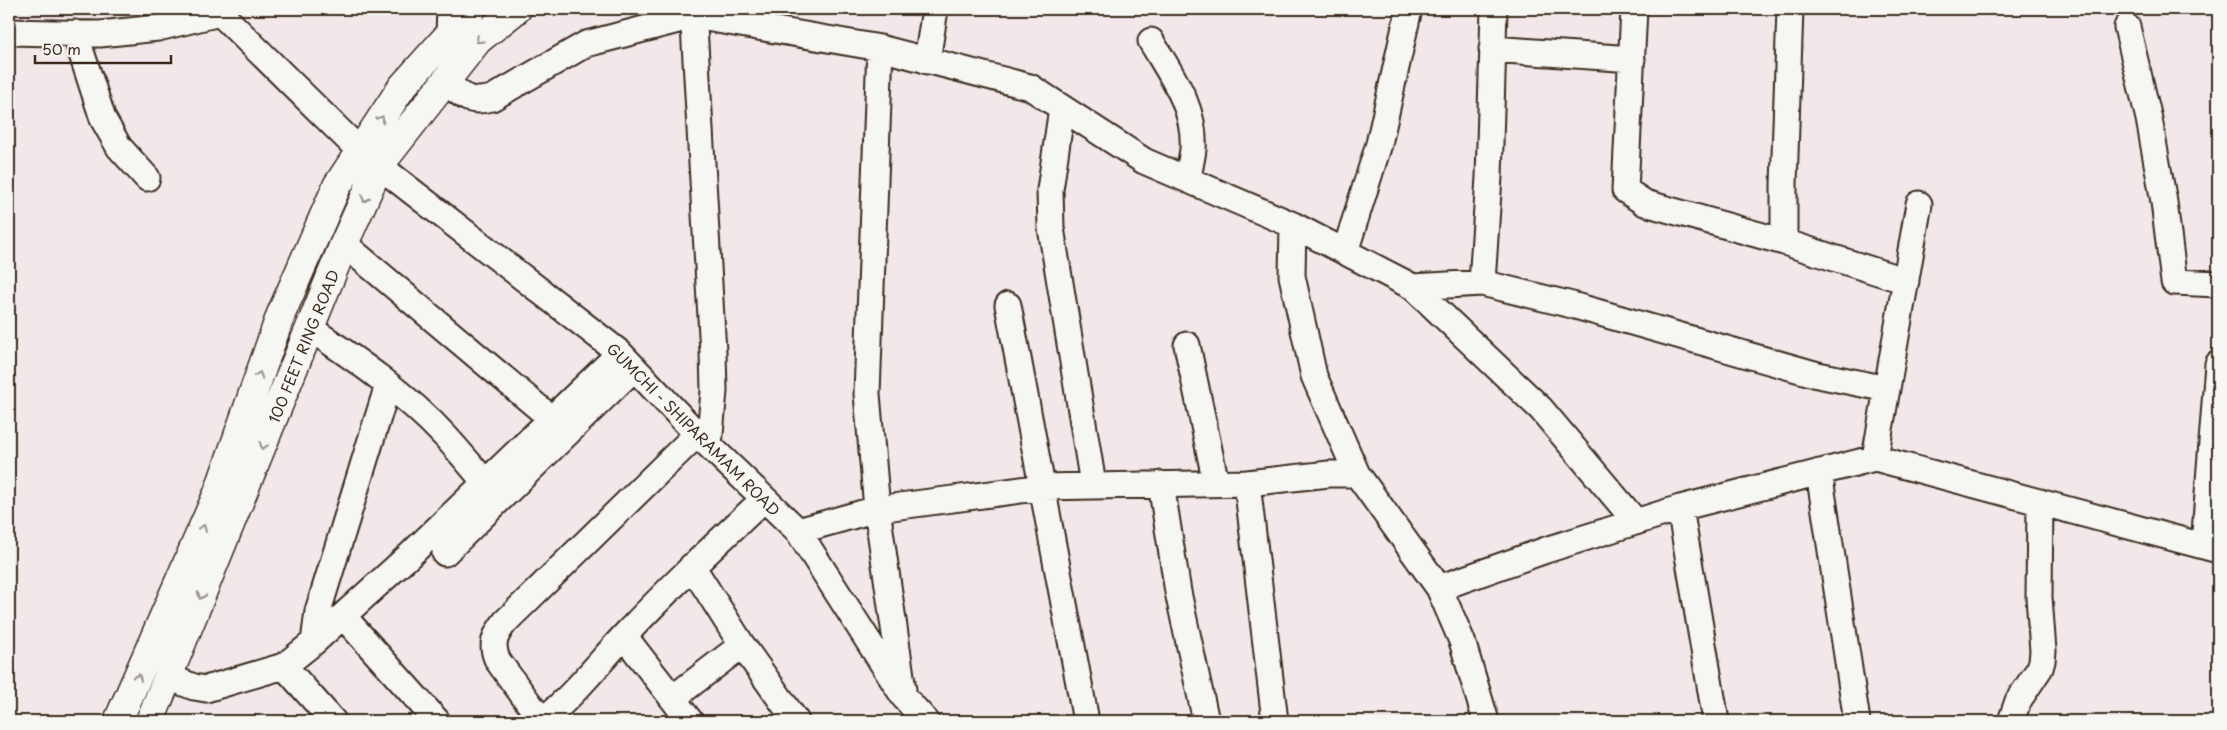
<svg xmlns="http://www.w3.org/2000/svg" width="2227" height="730" viewBox="0 0 2227 730" font-family="'Playpen Sans',sans-serif">
  <style>
    .lines { fill: none; stroke-linecap: round; stroke-linejoin: round }
    .minor-casing { stroke: #3b2a1e; stroke-width: 29 }
    .major-casing { stroke: #3b2a1e; stroke-width: 31 }
    .minor { stroke: #f6f6f2; stroke-width: 25 }
    .major { stroke: #f6f6f2; stroke-width: 28 }
    .oneway { stroke: #989088 }
    .labels { text-anchor: middle; dominant-baseline: central; stroke-width: 4.5; stroke-linejoin: round; paint-order: stroke }
    .street-label { font-size: 15px; fill: #3b2a1e; stroke: #f6f6f2 }
  </style>
  <rect width="100%" height="100%" fill="#f2e8ea"/>
  <filter id="ink" filterUnits="userSpaceOnUse"><feTurbulence type="fractalNoise" baseFrequency=".02" numOctaves="2"/><feDisplacementMap in="SourceGraphic" scale="10" xChannelSelector="R" yChannelSelector="G"/><feConvolveMatrix kernelMatrix="1 2 1 2 8 2 1 2 1" color-interpolation-filters="sRGB"/></filter>
  <g filter="url(#ink)">
    <g class="lines">
      <g class="minor-casing">
        <path id="minor" d="M 216,9 L 360,151 L 620,353 L 697,434 L 798,531 L 904,697 L 926,721
          M 693,9 L 713,352 L 714,391 L 709,445
          M 1634,9 L 1625,190 L 1645,203 L 1784,242 L 1906,281
          M 2127,27 L 2149,119 L 2164,202 L 2174,282 L 2218,284
          M 9,32 L 100,34 L 158,28 L 220,13
          M 75,33 L 103,119 L 119,147 L 147,178
          M 449,34 L 450,9
          M 1151,41 C 1171,75 1196,108 1193,149 C 1192,159 1189,169 1188,180
          M 880,48 L 867,394 L 877,509 L 903,690
          M 1492,49 L 1632,59
          M 927,61 L 935,9
          M 445,81 C 463,96 468,104 492,98 L 586,44 L 694,16 L 880,48 L 1030,87 L 1144,161 L 1293,225 L 1413,287 L 1541,409 L 1636,522
          M 1062,108 L 1050,190 L 1051,228 L 1093,484
          M 1293,225 L 1292,276 L 1314,376 L 1357,474 L 1439,588 L 1462,641 L 1486,721
          M 1784,242 L 1784,184 L 1790,9
          M 344,244 L 552,419
          M 1345,252 L 1379,144 L 1409,9
          M 1482,283 L 1489,177 L 1494,9
          M 1413,287 L 1482,283 L 1572,305 L 1818,375 L 1887,389
          M 1008,305 L 1086,721
          M 311,329 C 358,361 406,394 445,436 C 459,451 472,467 485,482
          M 1187,345 L 1216,483
          M 697,434 L 505,622 C 495,635 490,645 498,661 L 542,721 C 573,696 597,665 624,636 C 669,588 716,544 764,499
          M 1875,458 L 1919,204
          M 1819,472 L 1857,721
          M 1247,483 L 1275,721
          M 1161,484 L 1178,592 L 1206,721
          M 1680,508 L 1716,721
          M 798,531 L 877,509 L 1043,487 L 1247,483 L 1329,474 L 1357,474
          M 2204,546 L 2218,364
          M 445,553 L 634,368
          M 692,566 L 742,645 L 796,721
          M 1439,588 L 1546,550 L 1680,508 L 1875,458 L 2218,550
          M 343,616 L 437,721
          M 624,636 L 690,721
          M 314,642 L 318,611 L 388,385
          M 284,666 L 333,721
          M 168,677 L 194,687 L 206,689 L 284,666 L 314,642 L 411,554 L 620,353
          M 673,698 L 742,645
          M 2011,721 L 2018,701 L 2040,668 L 2042,661 L 2043,651 L 2039,597 L 2040,502"/>
      </g>
      <g class="major-casing">
        <path id="major" d="M 118,721 L 218,493 L 281,314 L 337,186 L 402,87 L 472,9
          M 150,721 L 344,244 L 379,166 L 478,40 L 517,9"/>
      </g>
      <use href="#minor" class="minor"/>
      <use href="#major" class="major"/>
    </g>
    <defs><path id="oneway-chevron" d="M-2-3.5L2.5 0L-2 3.5" fill="none" stroke-width="1.6" stroke-linecap="round" stroke-linejoin="round" transform="scale(1.25)"/></defs>
    <g class="oneway">
      <use href="#oneway-chevron" transform="translate(479 40) rotate(136)"/>
      <use href="#oneway-chevron" transform="translate(381 119) rotate(-57)"/>
      <use href="#oneway-chevron" transform="translate(365 199) rotate(113)"/>
      <use href="#oneway-chevron" transform="translate(259 375) rotate(-71)"/>
      <use href="#oneway-chevron" transform="translate(263 446) rotate(112)"/>
      <use href="#oneway-chevron" transform="translate(203 528) rotate(-66)"/>
      <use href="#oneway-chevron" transform="translate(201 596) rotate(112)"/>
      <use href="#oneway-chevron" transform="translate(138 677) rotate(-66)"/>
    </g>
  </g>
  <g class="labels">
    <g class="street-label">
      <text transform="translate(303 346) rotate(-68)">100 FEET RING ROAD</text>
      <text transform="translate(694 429) rotate(45)">GUMCHI - SHIPARAMAM ROAD</text>
    </g>
  </g>
  <rect width="2227" height="730" fill="none" stroke="#f6f6f2" stroke-width="30"/>
  <rect x="15" y="15" width="2197" height="700" fill="none" stroke="#3b2a1e" stroke-width="2" filter="url(#ink)"/>
  <path d="M35 55v8h136v-8" fill="none" stroke="#3b2a1e" stroke-width="2.5"/>
  <text x="42" y="55" font-size="15" fill="#3b2a1e" stroke="#f6f6f2" stroke-width="4" paint-order="stroke">50 m</text>
</svg>
